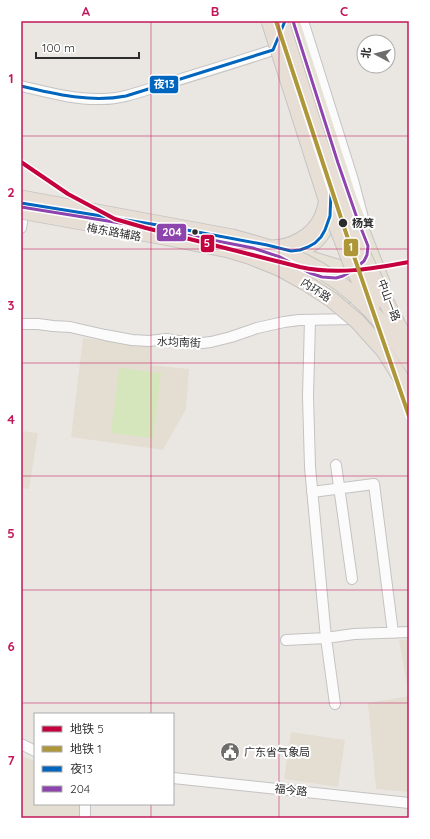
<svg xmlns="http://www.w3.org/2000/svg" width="430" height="839" viewBox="0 0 430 839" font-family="Quicksand,'Noto Sans SC',sans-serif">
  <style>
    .education { fill: #e4ded2 }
    .pitch { fill: #d6e6bc }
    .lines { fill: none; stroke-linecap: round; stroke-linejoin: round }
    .minor-casing { stroke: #c4c3c2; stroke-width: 12 }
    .major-casing { stroke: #c6c4c2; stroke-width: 15 }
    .minor { stroke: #fcfbfb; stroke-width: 10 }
    .major { stroke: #e6e2d5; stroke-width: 13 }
    .highway-bridge-casing { stroke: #c6c4c2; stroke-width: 17; stroke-linecap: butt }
    .highway-bridge { stroke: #e7ded6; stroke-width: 15 }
    .bus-1-casing { stroke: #fff; stroke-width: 6 }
    .bus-2-casing { stroke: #fff; stroke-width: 6 }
    .bus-1 { stroke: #0065bd; stroke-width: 3 }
    .bus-2 { stroke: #8e44ad; stroke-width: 3 }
    .metro-1-casing { stroke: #fff; stroke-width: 7 }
    .metro-2-casing { stroke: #fff; stroke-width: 7 }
    .metro-1 { stroke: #c5003e; stroke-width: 4 }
    .metro-2 { stroke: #ad9738; stroke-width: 4 }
    .grid { fill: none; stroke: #c2185b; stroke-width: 1; stroke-opacity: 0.55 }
    .stop-dot { fill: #2c2c2c; stroke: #fff; stroke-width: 1.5 }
    .labels { text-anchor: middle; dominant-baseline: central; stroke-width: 4; stroke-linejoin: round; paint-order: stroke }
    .stop-label { font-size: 11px; font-weight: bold; fill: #2c2c2c; stroke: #fff; text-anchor: start }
    .street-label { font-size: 11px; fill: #2c2c2c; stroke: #fff }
    .poi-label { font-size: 11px; fill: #2c2c2c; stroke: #fff; text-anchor: start }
    .line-badge { stroke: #fff; stroke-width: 1.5 }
    .badge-label { font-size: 11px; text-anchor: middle; font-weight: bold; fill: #fff }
    .neatline { fill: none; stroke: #c2185b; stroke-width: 1.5 }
    .grid-label { font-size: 13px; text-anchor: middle; font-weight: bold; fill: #c2185b }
  </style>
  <rect width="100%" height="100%" fill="#eae7e3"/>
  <path class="education" d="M 83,338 L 151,346 L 150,365 L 189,369 L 186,409 L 163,450 L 71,437 Z
    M 21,431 L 38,433 L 29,489 L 21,488 Z
    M 409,639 L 409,792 L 376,789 L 368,703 L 409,696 L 399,640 Z
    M 291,732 L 345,740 L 338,787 L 284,779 Z
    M 21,756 L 35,761 L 35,804 L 81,804 L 80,818 L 21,818 Z"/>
  <path class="pitch" d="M 119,368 L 161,373 L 153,438 L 111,433 Z"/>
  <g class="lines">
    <g class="minor-casing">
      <path id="minor" d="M 303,21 L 353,180 L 363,218
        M 21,86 C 47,92 75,100 102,99 C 123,99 145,90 165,84 C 201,73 237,62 273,50
        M 21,228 L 23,217
        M 277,263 L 301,268
        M 310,320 L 308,396 L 310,467 L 326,638 L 335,704
        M 21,324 L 38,324 L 53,326 L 70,327 L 105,335 L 132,340 L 149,341 L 166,339 L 190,343 L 202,343 L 211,342 L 231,337 L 257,328 L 284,322 L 299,320 L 356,319
        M 336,465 L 352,579
        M 312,492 L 374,484 L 393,633
        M 286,640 L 326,638 L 354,634 L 409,632
        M 21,744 L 35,751
        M 173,778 L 409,803
        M 85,818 L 85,804"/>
    </g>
    <g class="major-casing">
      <path id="major" d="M 293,21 L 350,198 L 383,282
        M 292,251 C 317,249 329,232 331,208
        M 298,254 L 347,269 L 355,273 L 359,278
        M 301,268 L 329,289 L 343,301"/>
    </g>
    <use href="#minor" class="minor"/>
    <use href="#major" class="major"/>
    <g class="highway-bridge-casing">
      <path id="highway-bridge" d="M 269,21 L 326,199 L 352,266 L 372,306
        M 281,21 C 304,93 325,165 354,234 C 370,273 390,309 409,346
        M 21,198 L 232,237 C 250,242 270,247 287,254 C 340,275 380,313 409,362
        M 21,211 L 159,236 L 229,250 L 249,256 L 279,268 L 306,283 L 332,300 L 357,321 L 384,351 L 409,391
        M 271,248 C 291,248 312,237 321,219 C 324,213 326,205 327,198"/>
    </g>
    <use href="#highway-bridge" class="highway-bridge"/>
    <g class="bus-1-casing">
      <path id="bus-1" d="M 21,86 C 56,94 90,103 126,96 L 273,50 L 285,21
        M 21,203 L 176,228 L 267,245 L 291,251 L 300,250 L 308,247 L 315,243 L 321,237 L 325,230 L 330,216 L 331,192 L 276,21"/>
    </g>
    <g class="bus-2-casing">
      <path id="bus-2" d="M 21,207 L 145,227 L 253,248 L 280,257 L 310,273 L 322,277 L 336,278 L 343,276 L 352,271 L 364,261 L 367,255 L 368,246 L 357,218 L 338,163 L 293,21"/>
    </g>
    <use href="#bus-1" class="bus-1"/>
    <use href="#bus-2" class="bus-2"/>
    <g class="metro-1-casing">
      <path id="metro-1" d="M 21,162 L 68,194 L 115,219 L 146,228 L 300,267 C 337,275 372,269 409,262"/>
    </g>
    <g class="metro-2-casing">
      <path id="metro-2" d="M 276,21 L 348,239 L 409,416"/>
    </g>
    <use href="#metro-1" class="metro-1"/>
    <use href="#metro-2" class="metro-2"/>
  </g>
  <path class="grid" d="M 151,21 L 151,714M 279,21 L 279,818M 21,136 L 409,136M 21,249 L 409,249M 21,363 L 409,363M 21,476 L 409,476M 21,590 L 409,590M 21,703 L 409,703M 151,804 L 151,818"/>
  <defs>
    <g id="civic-disc" transform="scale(1)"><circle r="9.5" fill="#6e6d6c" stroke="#fff"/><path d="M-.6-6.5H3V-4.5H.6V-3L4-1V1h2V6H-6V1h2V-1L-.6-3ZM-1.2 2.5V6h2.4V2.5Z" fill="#fff"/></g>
  </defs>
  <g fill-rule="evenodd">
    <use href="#civic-disc" x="230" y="752"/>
  </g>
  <g class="stop-dot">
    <circle cx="343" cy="223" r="5"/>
    <circle cx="195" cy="232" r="3.5"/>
  </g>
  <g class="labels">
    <g class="stop-label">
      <text x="352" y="223">杨箕</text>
    </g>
    <g class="street-label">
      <text transform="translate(114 232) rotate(10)">梅东路辅路</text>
      <text transform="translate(316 290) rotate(33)">内环路</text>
      <text transform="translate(389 300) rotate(69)">中山一路</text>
      <text transform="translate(179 342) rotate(2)">水均南街</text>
      <text transform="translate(291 790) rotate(6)">福今路</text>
    </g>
    <g class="poi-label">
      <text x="244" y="752">广东省气象局</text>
    </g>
  </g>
  <g class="line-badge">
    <rect x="149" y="75" width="30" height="19" rx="4" fill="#0065bd"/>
    <rect x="156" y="223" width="31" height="19" rx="4" fill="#8e44ad"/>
    <rect x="200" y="234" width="15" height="19" rx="4" fill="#c5003e"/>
    <rect x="343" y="238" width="16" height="19" rx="4" fill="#ad9738"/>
  </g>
  <g class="badge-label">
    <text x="164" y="88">夜13</text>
    <text x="172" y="236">204</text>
    <text x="207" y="247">5</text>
    <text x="351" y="251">1</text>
  </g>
  <rect width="430" height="839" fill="none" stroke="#ffffff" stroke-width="44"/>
  <rect x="34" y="713" width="140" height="92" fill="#ffffff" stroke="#ababab"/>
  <rect x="42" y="726" width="20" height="6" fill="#c5003e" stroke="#ababab"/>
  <text x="70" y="733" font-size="12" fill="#2c2c2c">地铁 5</text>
  <rect x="42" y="746" width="20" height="6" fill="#ad9738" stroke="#ababab"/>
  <text x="70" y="753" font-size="12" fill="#2c2c2c">地铁 1</text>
  <rect x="42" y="766" width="20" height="6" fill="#0065bd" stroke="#ababab"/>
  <text x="70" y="773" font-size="12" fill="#2c2c2c">夜13</text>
  <rect x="42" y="786" width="20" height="6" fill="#8e44ad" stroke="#ababab"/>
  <text x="70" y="793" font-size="12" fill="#2c2c2c">204</text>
  <g transform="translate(376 54) rotate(277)"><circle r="19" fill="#ffffff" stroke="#ababab"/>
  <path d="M0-3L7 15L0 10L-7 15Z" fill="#6e6d6c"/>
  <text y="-6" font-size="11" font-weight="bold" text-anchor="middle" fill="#2c2c2c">北</text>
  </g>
  <path d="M36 52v6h103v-6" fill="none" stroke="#2c2c2c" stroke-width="2"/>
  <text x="42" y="52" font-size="12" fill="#2c2c2c" stroke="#ffffff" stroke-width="3" paint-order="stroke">100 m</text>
  <rect x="22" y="22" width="386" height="795" class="neatline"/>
  <g class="grid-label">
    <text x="86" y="16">A</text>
    <text x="215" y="16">B</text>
    <text x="344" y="16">C</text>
    <text x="11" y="83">1</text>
    <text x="11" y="197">2</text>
    <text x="11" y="310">3</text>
    <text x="11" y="424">4</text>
    <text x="11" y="538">5</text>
    <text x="11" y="651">6</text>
    <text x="11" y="765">7</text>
  </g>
</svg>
